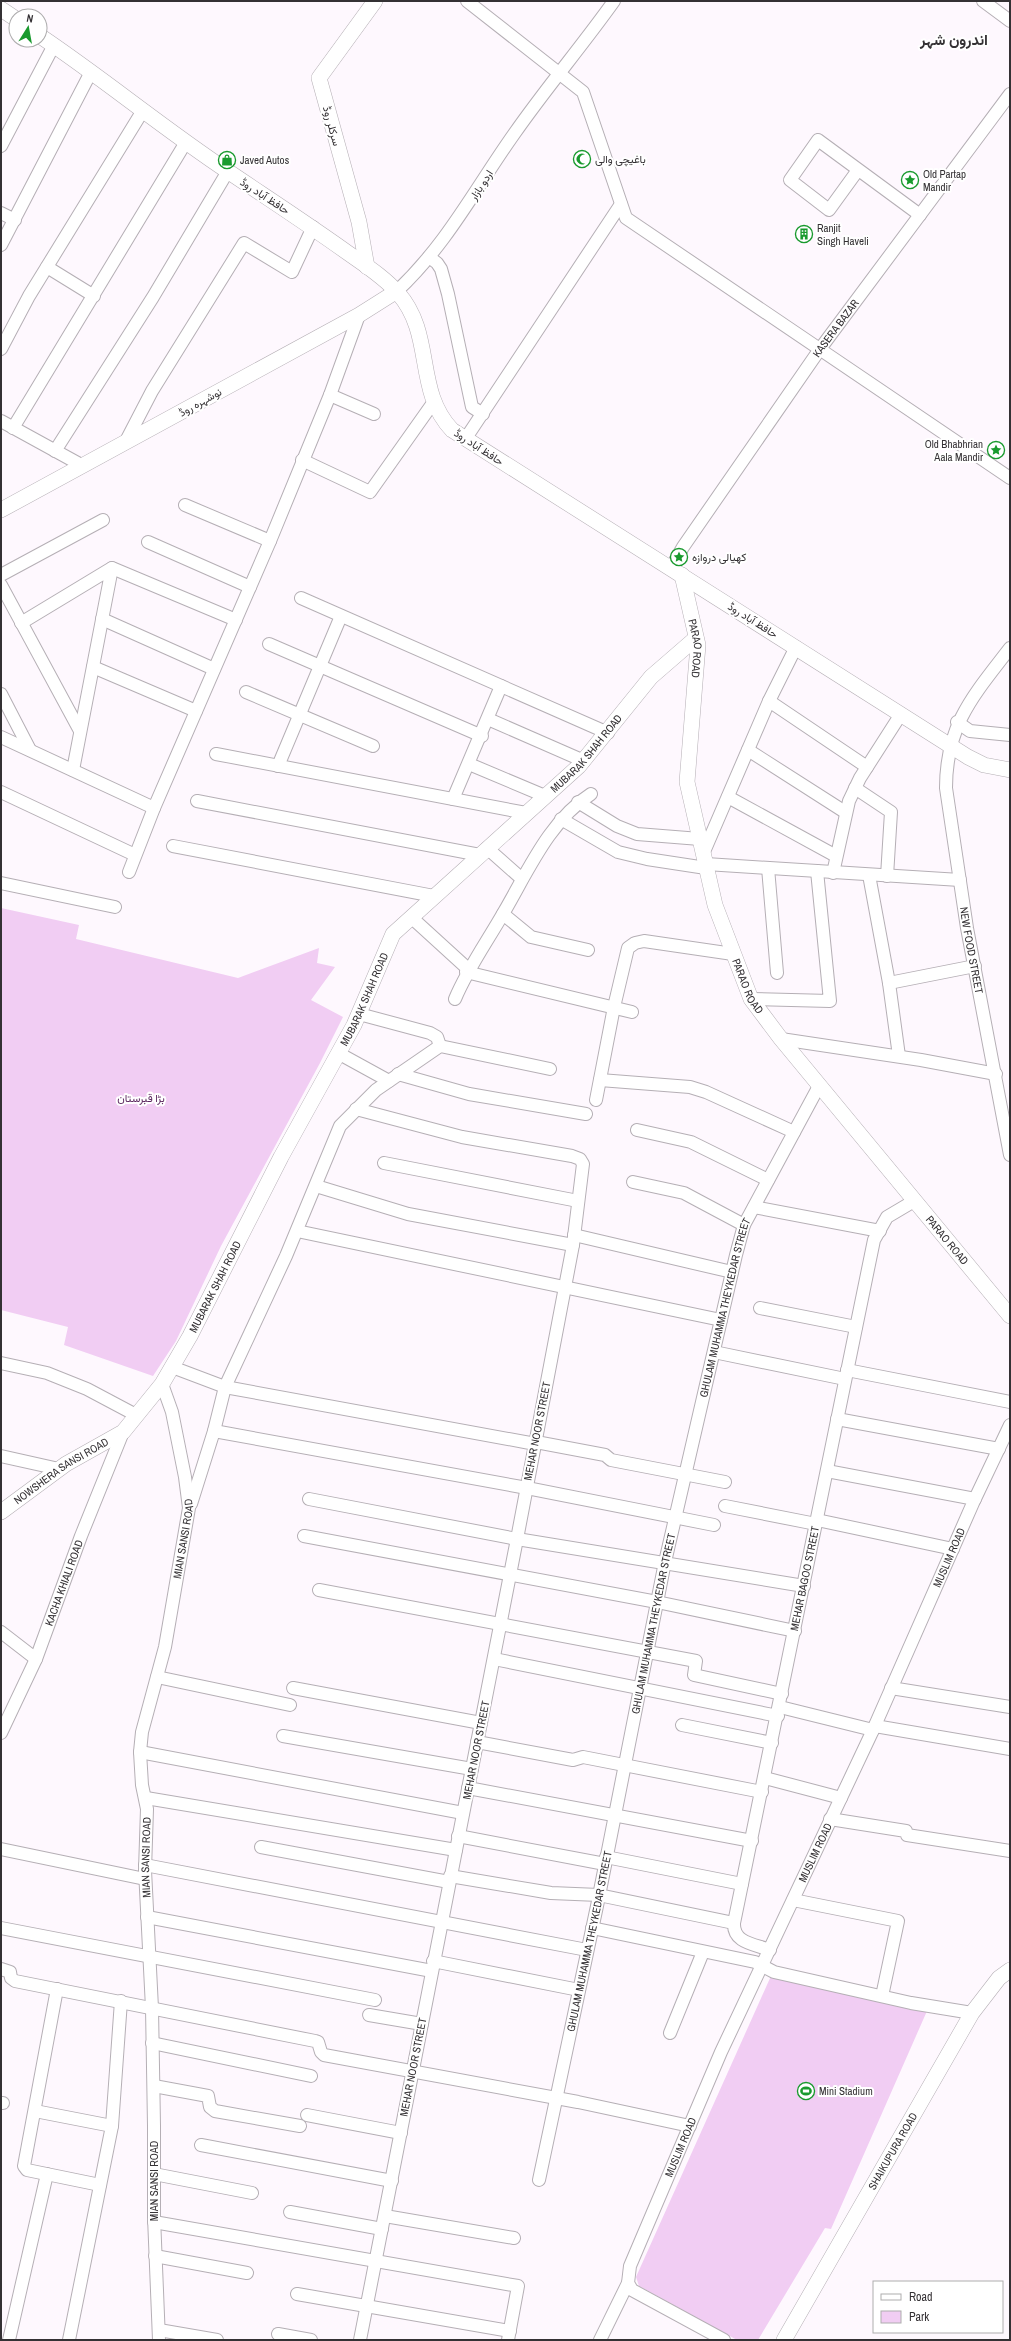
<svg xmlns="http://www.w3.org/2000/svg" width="1011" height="2341" viewBox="0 0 1011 2341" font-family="'Archivo Narrow',Vazirmatn,sans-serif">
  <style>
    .green { fill: #f1cdf3 }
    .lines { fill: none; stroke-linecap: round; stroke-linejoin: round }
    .minor-casing { stroke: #b5afb5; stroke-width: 14 }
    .major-casing { stroke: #b5afb5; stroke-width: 16 }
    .minor { stroke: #fff; stroke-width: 12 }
    .major { stroke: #fff; stroke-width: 15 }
    .labels { text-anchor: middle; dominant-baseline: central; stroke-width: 4; stroke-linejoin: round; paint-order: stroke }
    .street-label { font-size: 11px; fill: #343134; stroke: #fff }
    .poi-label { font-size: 11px; fill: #343134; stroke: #fff; text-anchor: start }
    .park-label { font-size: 11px; fill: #5b275f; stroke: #fff }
    .district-label { font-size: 15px; font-weight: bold; fill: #343134; stroke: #fff }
  </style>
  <rect width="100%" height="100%" fill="#fef8fe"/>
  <path class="green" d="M 1,908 L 79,925 L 76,939 L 238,978 L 319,948 L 317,963 L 335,967 L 311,1000 L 343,1017 L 320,1063 L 221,1246 L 176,1341 L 153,1376 L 64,1345 L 68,1327 L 1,1310 Z
    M 771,1976 L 927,2011 L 831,2229 L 825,2228 L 758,2340 L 737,2340 L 639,2286 L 636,2277 Z"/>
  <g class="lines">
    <g class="minor-casing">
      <g id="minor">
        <path d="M 467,1 L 583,92 L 626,218 L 1010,478"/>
        <path d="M 983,1 L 1010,21"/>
        <path d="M 1,146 L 54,45"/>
        <path d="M 858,170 L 829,210 L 790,180 L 818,140 L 920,215"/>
        <path d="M 1,213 L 15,220"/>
        <path d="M 1,245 L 91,72"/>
        <path d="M 429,257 L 437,263 L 441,269 L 448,294 L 472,407 L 483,414"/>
        <path d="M 47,267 L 94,296"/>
        <path d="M 397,291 C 447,244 475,189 514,134 C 546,88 582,46 614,1"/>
        <path d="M 1,349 L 29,296 L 142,112"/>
        <path d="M 330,395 L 374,414"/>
        <path d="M 1,421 L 83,466"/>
        <path d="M 13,428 L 186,142"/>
        <path d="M 466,438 L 621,204"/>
        <path d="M 125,443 L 152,391 L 244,243 L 292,272 L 313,227"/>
        <path d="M 55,451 L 153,297 L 228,171"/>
        <path d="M 302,460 L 370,492 L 433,403"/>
        <path d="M 185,505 L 270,541"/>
        <path d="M 148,542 L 250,587"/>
        <path d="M 112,568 L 236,620"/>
        <path id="s1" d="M 671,568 L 683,547 L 820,349 L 1010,94"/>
        <path d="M 1,575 L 103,520"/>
        <path d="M 1,585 L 80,731"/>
        <path d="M 301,598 L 608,733"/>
        <path d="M 102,619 L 214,669"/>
        <path d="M 21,623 L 112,568 L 73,770"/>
        <path d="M 269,644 L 482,736"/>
        <path id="s2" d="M 1010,648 C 973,696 946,725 946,788 L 967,928 L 1010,1155"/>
        <path d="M 93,667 L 196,711"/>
        <path d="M 246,692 L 373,746"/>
        <path d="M 1,694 L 30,750"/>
        <path d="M 769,701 L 867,767"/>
        <path d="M 488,719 L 584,761"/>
        <path d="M 957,722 L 970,731 L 1010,735"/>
        <path d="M 1,737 L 154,808"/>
        <path d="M 748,750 L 845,812"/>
        <path d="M 216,754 L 526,813"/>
        <path d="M 469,764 L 545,796"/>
        <path d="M 278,766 L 341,616"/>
        <path d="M 855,788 L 891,812 L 887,876"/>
        <path d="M 1,792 L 135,855"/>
        <path d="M 728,797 L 836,856"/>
        <path d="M 453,799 L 501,686"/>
        <path d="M 197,801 L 480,855"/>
        <path d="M 578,802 L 617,826 L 637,834 L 700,839"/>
        <path d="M 561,819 L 618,852 L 647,859 L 706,868"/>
        <path d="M 173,846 L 434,896"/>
        <path d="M 487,848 L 522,879"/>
        <path d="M 703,854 L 769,701 L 796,647"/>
        <path d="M 706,864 L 960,880"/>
        <path d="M 768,868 L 777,973"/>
        <path d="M 129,872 L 154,808 L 270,541 L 330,395 L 359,315"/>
        <path d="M 833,873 L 849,801 L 860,778 L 901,714"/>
        <path d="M 869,875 L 889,983 L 899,1056"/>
        <path d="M 1,883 L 115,907"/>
        <path d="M 503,914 L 531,937 L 588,950"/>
        <path d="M 411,917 L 468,969"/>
        <path d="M 466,972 L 632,1012"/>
        <path d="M 889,983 L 975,966"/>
        <path d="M 455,999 C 468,968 487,942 504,912 C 528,871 550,820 591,794"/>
        <path d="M 751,999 L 830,1001 L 817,871"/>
        <path d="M 359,1014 L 430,1033 L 437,1037 L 440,1046"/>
        <path d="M 781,1039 L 921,1060 L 996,1074"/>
        <path d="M 338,1053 L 389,1081"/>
        <path d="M 398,1074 L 469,1094 L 586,1114"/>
        <path d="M 600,1080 L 690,1087 L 706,1092 L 794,1132"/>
        <path d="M 596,1100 L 614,1007 L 628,948 L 635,943 L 644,941 L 733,954"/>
        <path d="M 356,1109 L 462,1137 L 572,1156 L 580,1159 L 583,1164 L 573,1245 L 517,1539 L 360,2340"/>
        <path d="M 637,1130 L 691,1142 L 768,1180"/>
        <path d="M 384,1163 L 578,1201"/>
        <path d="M 633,1182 L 684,1193 L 744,1225"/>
        <path d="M 316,1186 L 408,1214 L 573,1245"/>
        <path d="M 754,1207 L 880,1231"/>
        <path d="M 297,1231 L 721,1320"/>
        <path d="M 574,1235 L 732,1272"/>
        <path d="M 760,1308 L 856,1327"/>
        <path d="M 714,1352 L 845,1379"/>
        <path d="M 1,1363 L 47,1373 L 87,1389 L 136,1415"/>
        <path d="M 172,1367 L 225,1387 L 530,1443 L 536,1442 L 605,1455 L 611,1460 L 725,1482"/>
        <path d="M 847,1370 L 1010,1402"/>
        <path d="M 837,1419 L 999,1449"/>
        <path d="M 214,1431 L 527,1488 L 714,1525"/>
        <path d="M 1,1456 L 59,1469"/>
        <path d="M 827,1471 L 975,1499"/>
        <path d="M 309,1499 L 517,1539 L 804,1586"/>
        <path d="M 191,1504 L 214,1431 L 225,1387 L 286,1256 L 340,1126 L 376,1090 L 440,1046 L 550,1069"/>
        <path d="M 725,1506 L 816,1524"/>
        <path d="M 817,1520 L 953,1549"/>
        <path d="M 304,1536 L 657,1602 L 795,1631"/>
        <path d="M 319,1590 L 696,1661 L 694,1675 L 782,1694"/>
        <path d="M 1,1632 L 36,1659"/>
        <path d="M 494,1659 L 778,1716"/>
        <path d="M 157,1677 L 290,1705"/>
        <path d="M 293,1688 L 481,1723"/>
        <path d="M 891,1688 L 1010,1707"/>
        <path d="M 780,1707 L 873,1730"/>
        <path d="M 682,1725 L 772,1743"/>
        <path d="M 875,1726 L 1010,1749"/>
        <path id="s3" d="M 1,1733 L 36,1659 L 81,1536 L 123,1432"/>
        <path d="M 283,1736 L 472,1769"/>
        <path d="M 477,1742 L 573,1760 L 583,1757 L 762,1792"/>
        <path d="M 140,1752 L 463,1813"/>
        <path d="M 765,1778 L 841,1798"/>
        <path d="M 468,1788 L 752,1841"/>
        <path d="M 146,1798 L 456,1850"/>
        <path d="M 830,1819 L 906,1831 L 907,1835 L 1010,1851"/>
        <path d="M 458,1836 L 605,1864"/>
        <path d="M 261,1847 L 449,1882"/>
        <path d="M 1,1849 L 145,1879"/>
        <path d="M 606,1857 L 742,1884"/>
        <path d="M 145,1865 L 587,1950"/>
        <path d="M 450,1876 L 551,1893 L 599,1895 L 734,1923"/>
        <path d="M 793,1900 L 898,1921 L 882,1996"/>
        <path d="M 147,1917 L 432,1971"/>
        <path d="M 1,1928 L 375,2000"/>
        <path d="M 592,1928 L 755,1962 L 774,1972 L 911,2003 L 972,2013"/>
        <path id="s4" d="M 770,1950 C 754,1944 733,1943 734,1923 L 874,1240 L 887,1217 L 914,1201"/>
        <path d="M 433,1961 L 579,1990"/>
        <path d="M 1,1969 L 10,1972 L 11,1978 L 15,1981 L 315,2041 L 318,2042 L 321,2052 L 324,2055 L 578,2102 L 690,2126"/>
        <path d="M 57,1989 L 24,2166 L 27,2170 L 100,2185"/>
        <path d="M 369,2015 L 422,2024"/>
        <path d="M 670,2033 L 703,1952"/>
        <path d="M 152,2043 L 311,2076"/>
        <path d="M 154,2086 L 208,2096 L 210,2107 L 215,2111 L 300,2126"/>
        <path d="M 1,2103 L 3,2103"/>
        <path d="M 35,2111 L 112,2126"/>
        <path d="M 307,2115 L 401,2133"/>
        <path d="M 201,2145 L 392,2181"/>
        <path d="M 154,2174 L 252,2193"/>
        <path id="s5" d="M 539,2180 L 597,1906 L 665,1562 L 736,1255 L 744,1225 L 819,1086"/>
        <path d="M 290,2212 L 382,2229"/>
        <path d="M 385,2216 L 514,2238"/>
        <path d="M 154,2222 L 518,2286 L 508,2340"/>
        <path d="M 155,2256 L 247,2273"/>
        <path d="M 297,2294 L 510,2331"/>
        <path d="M 159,2330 L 217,2340"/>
        <path d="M 278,2334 L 311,2340"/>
        <path d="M 9,2340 L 47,2174"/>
        <path d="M 69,2340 L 112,2126 L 121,2001"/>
        <path id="s6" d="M 159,2340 L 154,2217 L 154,2126 L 152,2008 L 145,1870 L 147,1809 L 142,1785 L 140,1752 L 142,1732 L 165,1647 L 189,1508 L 185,1477 L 172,1412 L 162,1384"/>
        <path d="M 600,2340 L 628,2283"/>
        <path id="s7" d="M 724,2340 L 632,2290 L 628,2283 L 630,2266 L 721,2052 L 873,1730 L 973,1503 L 1010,1425"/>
      </g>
    </g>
    <g class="major-casing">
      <g id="major">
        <path d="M 1,9 L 16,19"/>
        <path d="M 40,36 C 104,79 164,129 229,172 C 269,199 309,225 348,253 C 365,265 384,277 398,293 C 435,335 414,390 452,430 L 968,757 L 984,765 L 1010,770"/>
        <path d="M 367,267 L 359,222 L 319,78 L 375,1"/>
        <path d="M 1,510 L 359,315 L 397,291"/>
        <path id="s8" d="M 682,575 L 698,645 L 687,782 L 715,905 L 751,999 L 781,1039 L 1010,1316"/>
        <path id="s9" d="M 1,1512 L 66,1464 L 123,1432 L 162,1384 L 190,1336 L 281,1157 L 354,1025 L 393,934 L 579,766 L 651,677 L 696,638"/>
        <path id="s10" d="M 784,2340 L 972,2013 L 999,1978 L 1010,1970"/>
      </g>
    </g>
    <use href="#minor" class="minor"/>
    <use href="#major" class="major"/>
  </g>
  <defs>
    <g id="mosque-ring" transform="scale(0.9)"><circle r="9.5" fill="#fff" stroke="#199a2e" stroke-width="1.5"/><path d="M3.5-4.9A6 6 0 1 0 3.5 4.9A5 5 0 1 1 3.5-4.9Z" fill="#199a2e"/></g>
    <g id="shop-ring" transform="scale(0.9)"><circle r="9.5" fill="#fff" stroke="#199a2e" stroke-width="1.5"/><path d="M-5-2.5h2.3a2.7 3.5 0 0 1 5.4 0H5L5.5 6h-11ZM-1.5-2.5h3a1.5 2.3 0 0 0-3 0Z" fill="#199a2e"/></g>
    <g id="sight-ring" transform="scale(0.9)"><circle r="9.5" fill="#fff" stroke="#199a2e" stroke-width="1.5"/><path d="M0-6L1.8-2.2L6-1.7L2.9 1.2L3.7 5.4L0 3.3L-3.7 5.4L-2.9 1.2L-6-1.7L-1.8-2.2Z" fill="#199a2e"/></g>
    <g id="building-ring" transform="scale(0.9)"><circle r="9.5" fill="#fff" stroke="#199a2e" stroke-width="1.5"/><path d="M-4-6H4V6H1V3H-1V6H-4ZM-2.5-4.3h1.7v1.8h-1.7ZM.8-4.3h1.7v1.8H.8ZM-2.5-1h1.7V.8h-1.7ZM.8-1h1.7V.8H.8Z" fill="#199a2e"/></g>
    <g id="stadium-ring" transform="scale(0.9)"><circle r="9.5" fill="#fff" stroke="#199a2e" stroke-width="1.5"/><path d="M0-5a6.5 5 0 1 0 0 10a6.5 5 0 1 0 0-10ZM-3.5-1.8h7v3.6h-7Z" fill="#199a2e"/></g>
  </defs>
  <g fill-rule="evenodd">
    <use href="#mosque-ring" x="582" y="159"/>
    <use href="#shop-ring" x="227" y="160"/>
    <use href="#sight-ring" x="910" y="180"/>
    <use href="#building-ring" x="804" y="234"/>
    <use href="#sight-ring" x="996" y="450"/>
    <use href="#sight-ring" x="679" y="557"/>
    <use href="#stadium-ring" x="806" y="2091"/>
  </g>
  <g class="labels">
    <g class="street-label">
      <text transform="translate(332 126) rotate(75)">سرکلر روڈ</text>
      <text transform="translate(481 185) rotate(-57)">اردو بازار</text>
      <text transform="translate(265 196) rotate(33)">حافظ آباد روڈ</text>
      <text stroke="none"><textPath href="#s1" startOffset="291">KASERA BAZAR</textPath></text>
      <text transform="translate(200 402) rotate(-29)">نوشہرہ روڈ</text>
      <text transform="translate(479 447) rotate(33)">حافظ آباد روڈ</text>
      <text transform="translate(753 620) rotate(32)">حافظ آباد روڈ</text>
      <text stroke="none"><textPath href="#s8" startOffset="75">PARAO ROAD</textPath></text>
      <text stroke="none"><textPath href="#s9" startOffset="979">MUBARAK SHAH ROAD</textPath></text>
      <text stroke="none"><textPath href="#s2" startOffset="322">NEW FOOD STREET</textPath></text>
      <text stroke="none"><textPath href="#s8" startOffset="423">PARAO ROAD</textPath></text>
      <text stroke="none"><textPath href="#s9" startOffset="643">MUBARAK SHAH ROAD</textPath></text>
      <text stroke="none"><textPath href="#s8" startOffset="747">PARAO ROAD</textPath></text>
      <text stroke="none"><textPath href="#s9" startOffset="319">MUBARAK SHAH ROAD</textPath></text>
      <text stroke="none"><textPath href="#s5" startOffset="892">GHULAM MUHAMMA THEYKEDAR STREET</textPath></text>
      <text transform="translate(537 1431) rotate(-79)">MEHAR NOOR STREET</text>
      <text stroke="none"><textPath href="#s9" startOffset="73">NOWSHERA SANSI ROAD</textPath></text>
      <text stroke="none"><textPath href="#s6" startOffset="807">MIAN SANSI ROAD</textPath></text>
      <text stroke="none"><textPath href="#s7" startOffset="907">MUSLIM ROAD</textPath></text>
      <text stroke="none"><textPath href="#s4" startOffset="401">MEHAR BAGOO STREET</textPath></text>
      <text stroke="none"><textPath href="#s3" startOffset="163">KACHA KHIALI ROAD</textPath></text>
      <text stroke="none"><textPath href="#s5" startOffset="568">GHULAM MUHAMMA THEYKEDAR STREET</textPath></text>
      <text transform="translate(476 1750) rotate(-79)">MEHAR NOOR STREET</text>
      <text stroke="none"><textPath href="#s7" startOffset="583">MUSLIM ROAD</textPath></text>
      <text stroke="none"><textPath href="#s6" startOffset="483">MIAN SANSI ROAD</textPath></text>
      <text stroke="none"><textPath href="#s5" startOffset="244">GHULAM MUHAMMA THEYKEDAR STREET</textPath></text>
      <text transform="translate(413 2067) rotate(-79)">MEHAR NOOR STREET</text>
      <text stroke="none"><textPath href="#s7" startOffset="259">MUSLIM ROAD</textPath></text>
      <text stroke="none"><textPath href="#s10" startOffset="218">SHAIKUPURA ROAD</textPath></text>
      <text transform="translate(154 2181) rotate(-90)">MIAN SANSI ROAD</text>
    </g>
    <g class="poi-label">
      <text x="595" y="159">باغیچی والی</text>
      <text x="240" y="160">Javed Autos</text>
      <text x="923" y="174">Old Partap<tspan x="923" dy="13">Mandir</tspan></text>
      <text x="817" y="228">Ranjit<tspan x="817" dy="13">Singh Haveli</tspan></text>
      <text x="983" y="444" text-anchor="end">Old Bhabhrian<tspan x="983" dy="13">Aala Mandir</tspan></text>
      <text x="692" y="557">کھیالی دروازہ</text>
      <text x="819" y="2091">Mini Stadium</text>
    </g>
    <g class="park-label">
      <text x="141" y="1098">بڑا قبرستان</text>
    </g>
    <g class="district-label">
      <text x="954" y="39">اندرون شہر</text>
    </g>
  </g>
  <rect width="1011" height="2341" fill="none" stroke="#343134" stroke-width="4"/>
  <rect x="873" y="2281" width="130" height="52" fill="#ffffff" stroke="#aeadae"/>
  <rect x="881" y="2294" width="20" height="6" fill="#ffffff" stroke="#aeadae"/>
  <text x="909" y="2301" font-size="12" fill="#343134">Road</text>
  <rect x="881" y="2311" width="20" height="12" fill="#f1cdf3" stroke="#aeadae"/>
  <text x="909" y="2321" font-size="12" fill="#343134">Park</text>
  <g transform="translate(28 28) rotate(11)"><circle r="19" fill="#ffffff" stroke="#aeadae"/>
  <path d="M0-3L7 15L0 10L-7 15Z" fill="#199a2e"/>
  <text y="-6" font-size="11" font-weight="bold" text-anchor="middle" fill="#343134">N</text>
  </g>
</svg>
